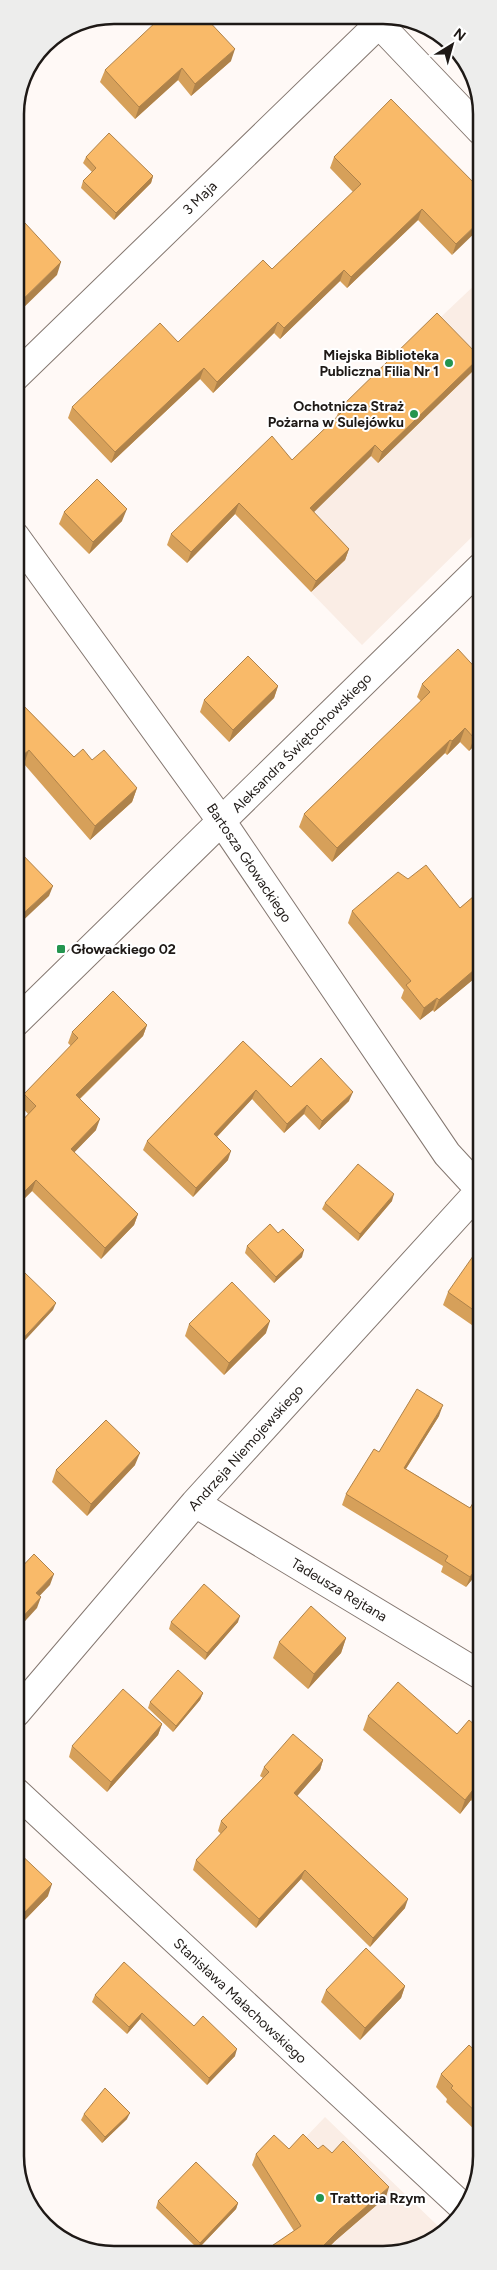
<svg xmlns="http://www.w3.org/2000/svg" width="497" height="2270" viewBox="0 0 497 2270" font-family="Figtree,sans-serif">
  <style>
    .built { fill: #faede5 }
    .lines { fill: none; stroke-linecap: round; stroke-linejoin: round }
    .minor-casing { stroke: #847770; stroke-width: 30 }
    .tertiary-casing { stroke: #847770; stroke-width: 30 }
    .minor { stroke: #fff; stroke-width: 28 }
    .tertiary { stroke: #fff; stroke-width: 28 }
    .wall { fill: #d6a05a }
    .shaded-wall { fill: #ae824a }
    .building { fill: #f9ba69; stroke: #ae824a }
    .poi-dot { fill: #24954f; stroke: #fff; stroke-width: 2 }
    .labels { text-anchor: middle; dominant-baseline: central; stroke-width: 4; stroke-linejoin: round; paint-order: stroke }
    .street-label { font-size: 14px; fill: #1e1916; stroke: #fff }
    .poi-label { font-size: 14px; font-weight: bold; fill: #1e1916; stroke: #fff; text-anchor: end }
    .rim { fill: none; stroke: #1e1916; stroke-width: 2.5 }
  </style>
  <rect width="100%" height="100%" fill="#fff9f6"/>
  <path class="built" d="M 481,279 L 481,528 L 362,645 L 239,518 L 320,440 L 404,352 Z
    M 325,2117 L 438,2226 L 393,2254 L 309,2254 L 263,2182 Z"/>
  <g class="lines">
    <g class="minor-casing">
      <path id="minor" d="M 379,24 L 481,131
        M 15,536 L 222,822 L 447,1154 L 482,1192
        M 15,1023 L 481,567
        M 195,1503 L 482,1676
        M 16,1713 L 195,1503 L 482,1188
        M 16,1792 L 465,2209"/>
    </g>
    <g class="tertiary-casing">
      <path id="tertiary" d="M 15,377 L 385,18"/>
    </g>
    <use href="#minor" class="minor"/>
    <use href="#tertiary" class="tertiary"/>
  </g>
  <path class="wall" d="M 163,25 L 231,61 L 191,96 L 178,80 L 135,119 L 100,82 L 105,70 Z
    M 86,157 L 153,176 L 151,183 L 114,220 L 81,188 L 83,181 L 92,172 L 83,163 Z
    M 334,157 L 481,190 L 452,255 L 418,220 L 347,288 L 340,281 L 280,339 L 274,333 L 213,393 L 200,379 L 111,463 L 68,418 L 72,407 L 178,342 L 272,269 L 353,192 L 330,168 Z
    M 480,357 L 476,368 L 378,463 L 371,456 L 313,512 L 349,549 L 345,560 L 311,592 L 235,514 L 187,563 L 167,545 L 171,534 L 292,460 L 336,418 L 340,408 Z
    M 64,512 L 122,521 L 89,554 L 59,524 Z
    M 422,684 L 481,739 L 469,751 L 460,742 L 447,755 L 445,753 L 332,862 L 299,827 L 304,814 L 421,701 L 417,697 Z
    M 278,686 L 274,698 L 229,742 L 200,712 L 204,700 Z
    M 15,697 L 74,757 L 92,760 L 137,788 L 132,802 L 90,840 L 24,764 L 15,772 Z
    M 408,879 L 460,908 L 481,890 L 481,973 L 434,1012 L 433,1010 L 420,1020 L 401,998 L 404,990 L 348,923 L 352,911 Z
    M 147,1025 L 143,1036 L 80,1099 L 96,1130 L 74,1152 L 138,1214 L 134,1225 L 101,1259 L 32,1191 L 16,1207 L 16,1127 L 28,1114 L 20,1105 L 24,1094 L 71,1046 L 68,1043 L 72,1032 Z
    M 243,1041 L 291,1087 L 349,1101 L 319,1130 L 304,1114 L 284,1133 L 252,1099 L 217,1137 L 228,1160 L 193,1197 L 143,1150 L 147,1141 Z
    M 392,1201 L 358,1241 L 322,1209 L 325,1203 Z
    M 247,1246 L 302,1257 L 274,1283 L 245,1253 Z
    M 482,1252 L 482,1332 L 443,1305 L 448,1292 Z
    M 189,1324 L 266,1333 L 224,1375 L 185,1336 Z
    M 439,1416 L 406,1469 L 470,1508 L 482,1488 L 482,1580 L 475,1576 L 466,1587 L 441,1572 L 443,1566 L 342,1505 L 346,1494 L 379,1452 Z
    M 135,1465 L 87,1516 L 52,1482 L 56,1470 Z
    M 171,1622 L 238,1622 L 205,1660 L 169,1629 Z
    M 346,1638 L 341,1653 L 308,1689 L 273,1658 L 279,1642 Z
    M 203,1693 L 200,1700 L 173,1732 L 148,1708 L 150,1702 Z
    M 368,1716 L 457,1734 L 482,1731 L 482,1811 L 471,1800 L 460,1814 L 363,1730 Z
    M 162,1724 L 158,1735 L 107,1792 L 69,1757 L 72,1746 Z
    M 323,1760 L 320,1770 L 297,1796 L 405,1908 L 370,1947 L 301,1879 L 256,1928 L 193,1870 L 196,1860 L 221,1834 L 218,1831 L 221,1821 L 263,1778 L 260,1776 L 264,1767 Z
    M 16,1850 L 48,1896 L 18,1927 L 16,1925 Z
    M 405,1986 L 401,1998 L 360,2040 L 321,2002 L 326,1990 Z
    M 95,1995 L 194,2026 L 235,2056 L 207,2085 L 140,2019 L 127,2034 L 92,2002 Z
    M 482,2057 L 482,2137 L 446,2102 L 447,2099 L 436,2087 L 441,2074 Z
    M 84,2114 L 127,2119 L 102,2143 L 81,2120 Z
    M 289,2149 L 318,2149 L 332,2153 L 386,2197 L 335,2241 L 322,2254 L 260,2254 L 294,2231 L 252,2165 L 256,2154 Z
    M 158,2201 L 238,2203 L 236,2209 L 198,2249 L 156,2208 Z"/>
  <path class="shaded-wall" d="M 235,49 L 231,61 L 191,96 L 195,84 Z
    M 182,68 L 178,80 L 135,119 L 139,107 Z
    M 153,176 L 151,183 L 114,220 L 116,213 Z
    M 422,209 L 418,220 L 347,288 L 351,277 Z
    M 481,220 L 481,227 L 452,255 L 456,244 Z
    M 61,262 L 57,275 L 15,316 L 15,307 Z
    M 344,270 L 340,281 L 280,339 L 284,328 Z
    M 278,322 L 274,333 L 213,393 L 217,382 Z
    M 480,357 L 476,368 L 378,463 L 382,452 Z
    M 204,368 L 200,379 L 111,463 L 115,452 Z
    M 375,445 L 371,456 L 306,520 L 310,508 Z
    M 239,503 L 235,514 L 187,563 L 191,552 Z
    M 127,509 L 122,521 L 89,554 L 93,542 Z
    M 349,549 L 345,560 L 311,592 L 316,581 Z
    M 278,686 L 274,698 L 229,742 L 233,730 Z
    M 465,728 L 460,742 L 447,755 L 452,741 Z
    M 481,731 L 481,739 L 469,751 L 474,738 Z
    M 450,740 L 445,753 L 332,862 L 337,848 Z
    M 29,750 L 24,764 L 15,772 L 15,762 Z
    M 137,788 L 132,802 L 90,840 L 95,826 Z
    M 53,886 L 49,896 L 15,928 L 15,921 Z
    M 481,964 L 481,973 L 434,1012 L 439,1000 Z
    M 437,998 L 433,1010 L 420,1020 L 424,1008 Z
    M 147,1025 L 143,1036 L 72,1106 L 76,1095 Z
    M 256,1090 L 252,1099 L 211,1143 L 214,1134 Z
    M 353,1092 L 349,1101 L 319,1130 L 322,1121 Z
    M 307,1105 L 304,1114 L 284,1133 L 287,1124 Z
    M 100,1119 L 96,1130 L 67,1160 L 71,1149 Z
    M 231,1151 L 228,1160 L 193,1197 L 196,1188 Z
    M 36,1180 L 32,1191 L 16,1207 L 16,1200 Z
    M 394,1194 L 392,1201 L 358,1241 L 360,1234 Z
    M 138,1214 L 134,1225 L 101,1259 L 105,1248 Z
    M 304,1250 L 302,1257 L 274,1283 L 276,1277 Z
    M 56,1303 L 53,1310 L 16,1350 L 16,1346 Z
    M 270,1321 L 266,1333 L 224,1375 L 229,1363 Z
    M 443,1405 L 439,1416 L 400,1478 L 404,1468 Z
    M 140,1453 L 135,1465 L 87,1516 L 91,1504 Z
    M 479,1565 L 475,1576 L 466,1587 L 470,1577 Z
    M 54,1574 L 50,1585 L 32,1604 L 36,1593 Z
    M 41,1597 L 37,1608 L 16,1631 L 16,1627 L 17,1623 Z
    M 240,1616 L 238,1622 L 205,1660 L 207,1653 Z
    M 346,1638 L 341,1653 L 308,1689 L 314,1674 Z
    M 203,1693 L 200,1700 L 173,1732 L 176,1726 Z
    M 162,1724 L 158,1735 L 107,1792 L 111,1782 Z
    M 323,1760 L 320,1770 L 291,1803 L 294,1793 Z
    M 476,1786 L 471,1800 L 460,1814 L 465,1800 Z
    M 305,1870 L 301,1879 L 256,1928 L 259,1919 Z
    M 52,1884 L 48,1896 L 18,1927 L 22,1915 Z
    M 408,1899 L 405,1908 L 370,1947 L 373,1938 Z
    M 405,1986 L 401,1998 L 360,2040 L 365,2028 Z
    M 142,2013 L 140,2019 L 127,2034 L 129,2027 Z
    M 237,2049 L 235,2056 L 207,2085 L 209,2078 Z
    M 130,2113 L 127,2119 L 102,2143 L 105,2137 Z
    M 389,2187 L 386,2197 L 335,2241 L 322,2254 L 317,2254 L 318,2251 L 339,2230 Z
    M 238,2203 L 236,2209 L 198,2249 L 200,2243 Z"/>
  <path class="building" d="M 172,16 L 204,16 L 235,49 L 195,84 L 182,68 L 139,107 L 105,70 L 158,20 L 163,25 Z
    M 391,99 L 481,190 L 481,220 L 456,244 L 422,209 L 351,277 L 344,270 L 284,328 L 278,322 L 217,382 L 204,368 L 115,452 L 72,407 L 160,323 L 178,342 L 263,260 L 272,269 L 361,184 L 334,157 Z
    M 109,133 L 153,176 L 116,213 L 83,181 L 96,168 L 86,157 Z
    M 25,223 L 61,262 L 15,307 L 15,232 Z
    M 437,313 L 480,357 L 382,452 L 375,445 L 310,508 L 349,549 L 316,581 L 239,503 L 191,552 L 171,534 L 272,436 L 292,460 L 343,411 L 340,408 Z
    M 97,479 L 127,509 L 93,542 L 64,512 Z
    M 458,649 L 481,674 L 481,731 L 474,738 L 465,728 L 452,741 L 450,740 L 337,848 L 304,814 L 430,692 L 422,684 Z
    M 248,656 L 278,686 L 233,730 L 204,700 Z
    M 15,697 L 74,757 L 83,749 L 92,760 L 104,750 L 137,788 L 95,826 L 29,750 L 15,762 Z
    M 15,847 L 53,886 L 15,921 Z
    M 426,865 L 460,908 L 481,890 L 481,964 L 439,1000 L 437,998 L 424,1008 L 406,985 L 411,981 L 352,911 L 398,872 L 408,879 Z
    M 113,991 L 147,1025 L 76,1095 L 100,1119 L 71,1149 L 138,1214 L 105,1248 L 36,1180 L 16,1200 L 16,1127 L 36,1106 L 24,1094 L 78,1038 L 72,1032 Z
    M 243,1041 L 291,1087 L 321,1058 L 353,1092 L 322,1121 L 307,1105 L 287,1124 L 256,1090 L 214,1134 L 231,1151 L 196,1188 L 147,1141 Z
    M 358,1164 L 394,1194 L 360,1234 L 325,1203 Z
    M 270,1224 L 278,1233 L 283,1229 L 304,1250 L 276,1277 L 247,1246 Z
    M 478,1249 L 482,1252 L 482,1316 L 448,1292 Z
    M 25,1273 L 56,1303 L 16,1346 L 16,1283 Z
    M 232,1282 L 270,1321 L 229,1363 L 189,1324 Z
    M 417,1389 L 443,1405 L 404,1468 L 470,1508 L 482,1488 L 482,1567 L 479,1565 L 470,1577 L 445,1561 L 448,1556 L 346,1494 L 374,1449 L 379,1452 Z
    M 106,1420 L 140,1453 L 91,1504 L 56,1470 Z
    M 34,1554 L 54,1574 L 36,1593 L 41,1597 L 17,1623 L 16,1622 L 16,1573 Z
    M 204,1584 L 240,1616 L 207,1653 L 171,1622 Z
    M 311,1606 L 346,1638 L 314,1674 L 279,1642 Z
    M 178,1670 L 203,1693 L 176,1726 L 150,1702 Z
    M 398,1682 L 457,1734 L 469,1720 L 482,1731 L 482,1792 L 476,1786 L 465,1800 L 368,1716 Z
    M 123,1689 L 162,1724 L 111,1782 L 72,1746 Z
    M 293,1734 L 323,1760 L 294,1793 L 408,1899 L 373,1938 L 305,1870 L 259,1919 L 196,1860 L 227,1827 L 221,1821 L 269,1772 L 264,1767 Z
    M 16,1850 L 52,1884 L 22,1915 L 16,1909 Z
    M 366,1948 L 405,1986 L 365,2028 L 326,1990 Z
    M 124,1962 L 194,2026 L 203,2016 L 237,2049 L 209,2078 L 142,2013 L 129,2027 L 95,1995 Z
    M 469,2045 L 482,2057 L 482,2118 L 451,2088 L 453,2086 L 441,2074 Z
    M 105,2088 L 130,2113 L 105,2137 L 84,2114 Z
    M 303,2134 L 318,2149 L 323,2145 L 332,2153 L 343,2141 L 389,2187 L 339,2230 L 318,2251 L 320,2254 L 260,2254 L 301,2226 L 256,2154 L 274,2135 L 289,2149 Z
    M 196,2162 L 238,2203 L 200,2243 L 158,2201 Z"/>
  <g class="poi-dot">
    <circle cx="449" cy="363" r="5"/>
    <circle cx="414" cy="414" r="5"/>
    <rect x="56" y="944" width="10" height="10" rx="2.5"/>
    <circle cx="320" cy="2198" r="5"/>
  </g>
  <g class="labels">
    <g class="street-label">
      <text transform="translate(200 198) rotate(-44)">3 Maja</text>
      <text transform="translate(302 743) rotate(-45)">Aleksandra Świętochowskiego</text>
      <text transform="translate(249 863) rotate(56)">Bartosza Głowackiego</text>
      <text transform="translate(246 1448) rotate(-48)">Andrzeja Niemojewskiego</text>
      <text transform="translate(339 1590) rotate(31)">Tadeusza Rejtana</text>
      <text transform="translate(240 2001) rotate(43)">Stanisława Małachowskiego</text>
    </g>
    <g class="poi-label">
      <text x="439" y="355">Miejska Biblioteka<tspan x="439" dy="16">Publiczna Filia Nr 1</tspan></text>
      <text x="404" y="406">Ochotnicza Straż<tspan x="404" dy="16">Pożarna w Sulejówku</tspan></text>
      <text x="71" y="949" text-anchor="start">Głowackiego 02</text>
      <text x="330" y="2198" text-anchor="start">Trattoria Rzym</text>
    </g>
  </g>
  <path d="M0 0H497V2270H0ZM114 24H383A90 90 0 0 1 473 114V2156A90 90 0 0 1 383 2246H114A90 90 0 0 1 24 2156V114A90 90 0 0 1 114 24Z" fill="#ededec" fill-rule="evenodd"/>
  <path class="rim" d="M114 24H383A90 90 0 0 1 473 114V2156A90 90 0 0 1 383 2246H114A90 90 0 0 1 24 2156V114A90 90 0 0 1 114 24Z"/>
  <g transform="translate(452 45) rotate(37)" stroke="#ffffff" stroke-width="4" paint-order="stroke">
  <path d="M0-4L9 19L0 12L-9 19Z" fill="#1e1916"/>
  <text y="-8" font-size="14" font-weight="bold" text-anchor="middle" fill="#1e1916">N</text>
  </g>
</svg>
